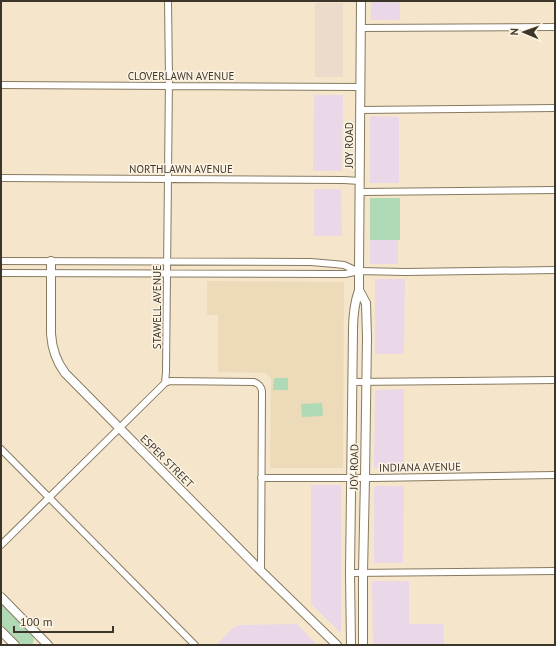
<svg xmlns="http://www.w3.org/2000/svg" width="556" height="646" viewBox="0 0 556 646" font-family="'PT Sans',sans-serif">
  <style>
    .commercial { fill: #ead7e8 }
    .industrial { fill: #ecdbca }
    .built { fill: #eddab8 }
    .green { fill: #b0d9b5 }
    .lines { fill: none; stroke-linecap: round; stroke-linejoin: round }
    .minor-casing { stroke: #877a61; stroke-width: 8 }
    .tertiary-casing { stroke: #877a61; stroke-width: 10 }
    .minor { stroke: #fff; stroke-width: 6 }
    .tertiary { stroke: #fff; stroke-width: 8 }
    .labels { text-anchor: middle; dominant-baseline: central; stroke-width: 3; stroke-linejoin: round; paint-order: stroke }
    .street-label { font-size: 11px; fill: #3b352a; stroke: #fdf4e4 }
  </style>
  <rect width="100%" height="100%" fill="#f5e6cb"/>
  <path class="commercial" d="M 371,1 L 400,1 L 400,20 L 371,20 Z
    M 314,95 L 343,95 L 342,171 L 313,171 Z
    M 370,116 L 399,117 L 399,183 L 370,183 Z
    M 314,189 L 341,189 L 342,236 L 314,236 Z
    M 370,240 L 398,240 L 398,264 L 370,264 Z
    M 375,279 L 405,279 L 404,354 L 375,354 Z
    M 404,389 L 404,468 L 374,468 L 375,390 Z
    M 311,485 L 341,485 L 341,633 L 311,604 Z
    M 376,486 L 404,486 L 403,563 L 374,563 L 374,488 Z
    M 372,581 L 409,581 L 409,624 L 443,624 L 444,645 L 373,645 Z
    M 297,624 L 317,645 L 216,645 L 234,627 L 241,625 Z"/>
  <path class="industrial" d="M 315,3 L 343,3 L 343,77 L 315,77 Z"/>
  <path class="built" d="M 207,281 L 344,282 L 343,468 L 270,468 L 271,378 L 265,373 L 218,372 L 218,315 L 207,315 Z"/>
  <path class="green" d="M 370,198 L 400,198 L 400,240 L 370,240 Z
    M 274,378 L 288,378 L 288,390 L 273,390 Z
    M 322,403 L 323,416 L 302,417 L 301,404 Z
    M 1,603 L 33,636 L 34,640 L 32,645 L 22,645 L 1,624 Z"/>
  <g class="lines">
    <g class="minor-casing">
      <path id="minor" d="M 361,28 L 555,27
        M 1,85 L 361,87
        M 360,110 L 555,108
        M 1,178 L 344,180 L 360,181
        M 360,192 L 555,190
        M 1,261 L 311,262 L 334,264 L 344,265 L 357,271
        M 1,273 L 334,274 L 345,274 L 359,271 L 405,272 L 555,270
        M 352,382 L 555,380
        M 165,383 L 170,381 L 254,382 C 259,384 261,386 262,391 L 261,571
        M 1,449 L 195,645
        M 261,478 L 373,478 L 555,475
        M 1,545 L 165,383 L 166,372 L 169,78 L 168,1
        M 350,573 L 555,571"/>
    </g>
    <g class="tertiary-casing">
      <path id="tertiary" d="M 361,1 L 359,271 L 359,290 L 366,303 L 367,338 L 365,478 L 363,573 L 363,645
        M 51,261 L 51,334 C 52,349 56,361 65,373 L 261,571 L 337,645
        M 1,597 L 48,645
        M 1,631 L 15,645
        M 351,645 L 350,573 L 353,330 C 353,315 354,304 359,290"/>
    </g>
    <use href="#minor" class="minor"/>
    <use href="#tertiary" class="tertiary"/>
  </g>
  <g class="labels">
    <g class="street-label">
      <text x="181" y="76">CLOVERLAWN AVENUE</text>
      <text transform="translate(349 145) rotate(-90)">JOY ROAD</text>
      <text x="181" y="169">NORTHLAWN AVENUE</text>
      <text transform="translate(157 307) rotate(-90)">STAWELL AVENUE</text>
      <text transform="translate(167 461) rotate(45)">ESPER STREET</text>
      <text transform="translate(354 467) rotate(-89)">JOY ROAD</text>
      <text transform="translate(420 467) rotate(-1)">INDIANA AVENUE</text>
    </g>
  </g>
  <rect width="556" height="646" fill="none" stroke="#3b352a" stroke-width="4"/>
  <g transform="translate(524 32) rotate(272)" stroke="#fdf4e4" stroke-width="3" paint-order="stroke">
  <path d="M0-3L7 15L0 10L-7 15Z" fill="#3b352a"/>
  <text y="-6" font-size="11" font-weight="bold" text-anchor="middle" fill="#3b352a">N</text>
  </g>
  <path d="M14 626v6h99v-6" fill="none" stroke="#3b352a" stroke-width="2"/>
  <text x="20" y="626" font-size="12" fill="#3b352a" stroke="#fdf4e4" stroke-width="3" paint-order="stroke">100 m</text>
</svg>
